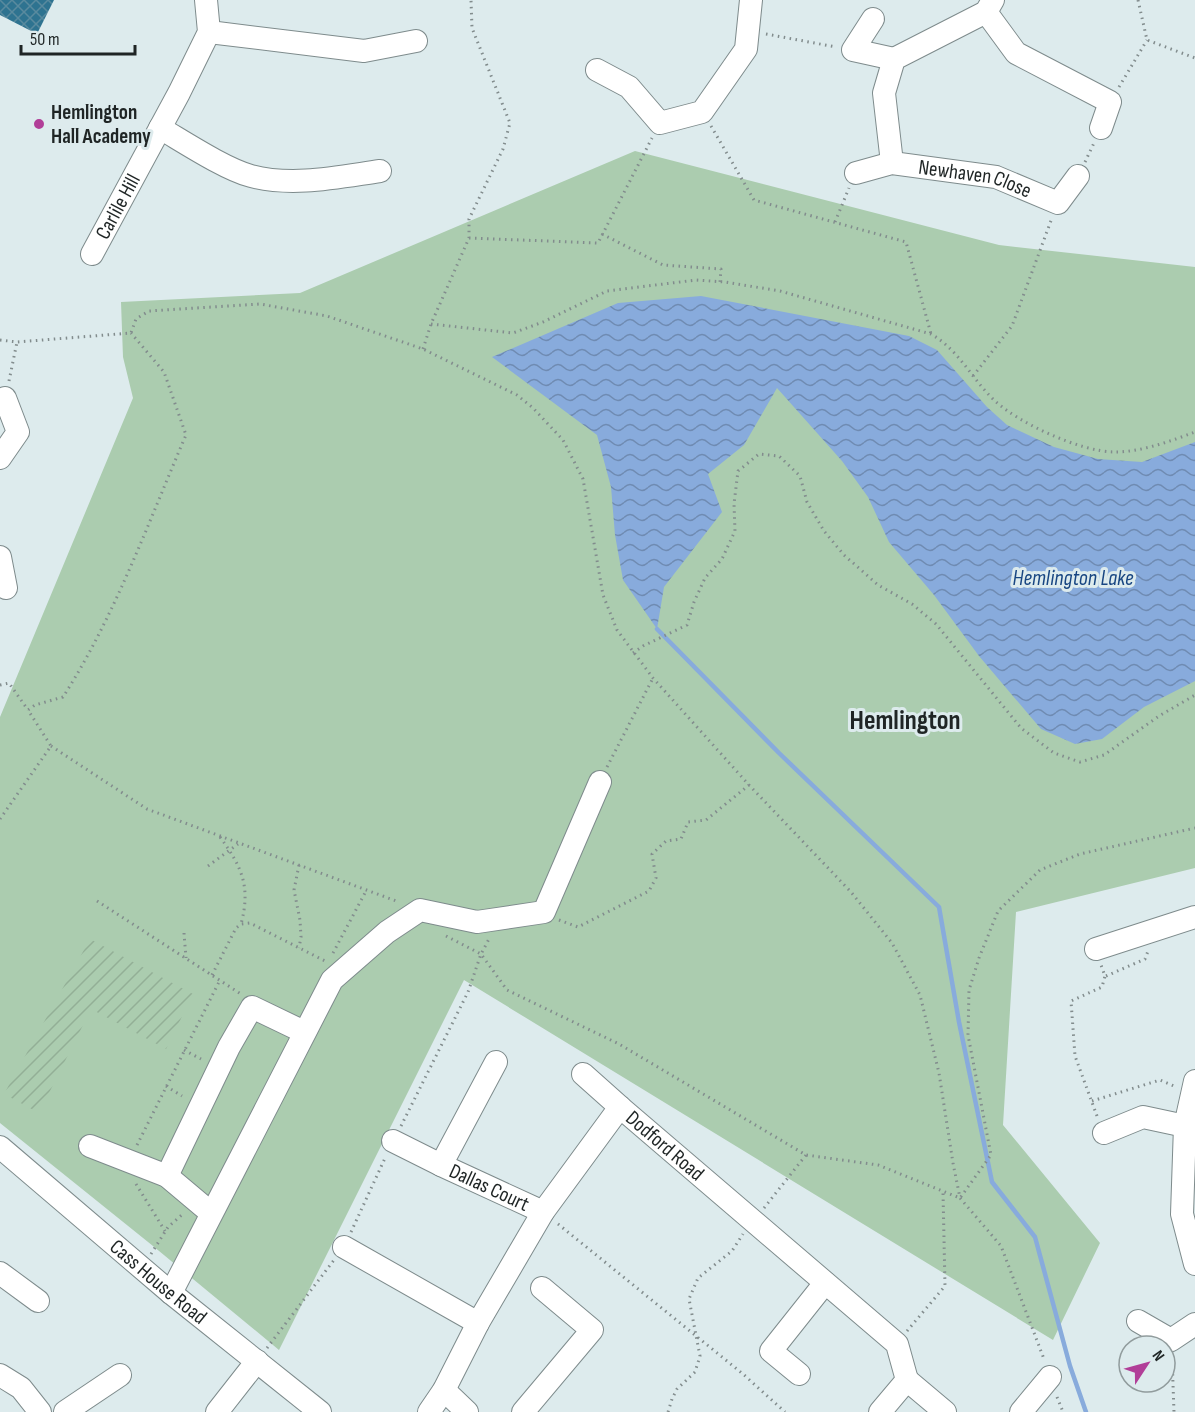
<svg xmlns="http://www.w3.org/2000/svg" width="1195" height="1412" viewBox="0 0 1195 1412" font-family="'Sofia Sans Condensed',sans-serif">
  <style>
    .park { fill: #abccaf }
    .garden { fill: url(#garden-furrows) }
    .water { fill: url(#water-waves) }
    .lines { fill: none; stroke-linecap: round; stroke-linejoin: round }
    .stream { stroke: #88abdc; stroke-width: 4.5 }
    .building { fill: url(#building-cross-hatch) }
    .minor-casing { stroke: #7e8b8c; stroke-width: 24 }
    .path { stroke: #828c8d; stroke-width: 3; stroke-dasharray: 1.5 4.5; stroke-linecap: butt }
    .minor { stroke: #fff; stroke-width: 22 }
    .poi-dot { fill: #b13e98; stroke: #ddebed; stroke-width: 2 }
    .labels { text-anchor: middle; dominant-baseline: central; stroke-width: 6; stroke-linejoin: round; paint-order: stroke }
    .poi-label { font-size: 21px; font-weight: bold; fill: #1f2525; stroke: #ddebed; text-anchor: start }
    .street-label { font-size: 21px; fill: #1f2525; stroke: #ddebed }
    .water-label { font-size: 22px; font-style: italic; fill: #184682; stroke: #ddebed }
    .district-label { font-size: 27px; font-weight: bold; fill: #1f2525; stroke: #ddebed }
  </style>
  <defs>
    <pattern id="garden-furrows" width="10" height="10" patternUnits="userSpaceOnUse" patternTransform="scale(1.5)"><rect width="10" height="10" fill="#abccaf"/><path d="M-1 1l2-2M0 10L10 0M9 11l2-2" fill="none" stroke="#93af96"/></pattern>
    <pattern id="water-waves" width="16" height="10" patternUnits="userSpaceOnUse" patternTransform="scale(1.5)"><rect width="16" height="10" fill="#88abdc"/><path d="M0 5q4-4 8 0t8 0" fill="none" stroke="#6f8bb2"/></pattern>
    <pattern id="building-cross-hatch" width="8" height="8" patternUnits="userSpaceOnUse" patternTransform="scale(1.5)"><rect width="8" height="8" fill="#2e7390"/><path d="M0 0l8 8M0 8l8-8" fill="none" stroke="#598a9e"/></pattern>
  </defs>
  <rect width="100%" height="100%" fill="#ddebed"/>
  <path class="park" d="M 635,151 L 999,245 L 1195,267 L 1195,868 L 1016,912 L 1003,1125 L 1100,1243 L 1053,1340 L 464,980 L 279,1350 L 153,1246 L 0,1123 L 0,717 L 133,398 L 123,357 L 121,302 L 300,293 Z"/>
  <path class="garden" d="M 90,939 L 193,994 L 166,1049 L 91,1009 L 39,1113 L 4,1094 Z"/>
  <path class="water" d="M 701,296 L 909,336 L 937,350 L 987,407 L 1007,425 L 1054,447 L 1098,459 L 1142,462 L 1195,442 L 1195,681 L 1144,707 L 1102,739 L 1075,744 L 1041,729 L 979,656 L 934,595 L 889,542 L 868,497 L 842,461 L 777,388 L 744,445 L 708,474 L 722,512 L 664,587 L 657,629 L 623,580 L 615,535 L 611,487 L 597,435 L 492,357 L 618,303 Z"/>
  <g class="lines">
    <path class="stream" d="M 657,629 L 779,753 L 939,907 L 959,1022 L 992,1182 L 1035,1237 L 1070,1366 L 1086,1412"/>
  </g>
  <path class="building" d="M 0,0 L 54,0 L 37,34 L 0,15 Z"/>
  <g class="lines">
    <g class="minor-casing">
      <g id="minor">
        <path d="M 986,12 L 1016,53 L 1110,102 L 1101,128"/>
        <path d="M 873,19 L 853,50 L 894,59"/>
        <path d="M 209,32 L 364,51 L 416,41"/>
        <path d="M 597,70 L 629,87 L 660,123 L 702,112 L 746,49 L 751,0"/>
        <path d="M 160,128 C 184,142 225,169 251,176 C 293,187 338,177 380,171"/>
        <path d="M 892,163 L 884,93 L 894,59 L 986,12 L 993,0"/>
        <path id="s1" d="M 856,173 L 892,163 L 996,177 L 1058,203 L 1078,176"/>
        <path id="s2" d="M 92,254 L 179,93 L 209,32 L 206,0"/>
        <path d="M 0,458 L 18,432 L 5,398"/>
        <path d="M 0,557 L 6,588"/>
        <path d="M 1096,949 L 1195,917"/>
        <path id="s3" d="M 496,1062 L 441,1165 L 543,1212"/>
        <path d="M 583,1074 L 620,1107"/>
        <path d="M 1195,1081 L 1185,1126 L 1182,1214 L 1195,1264"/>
        <path d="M 1104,1133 L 1143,1117 L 1185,1126"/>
        <path d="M 393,1141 L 441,1165"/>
        <path d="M 90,1146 L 167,1176 L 211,1213"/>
        <path id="s4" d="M 0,1147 L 171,1293 L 320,1412"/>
        <path d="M 167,1176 L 229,1047 L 252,1007 L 304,1032"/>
        <path d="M 344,1247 L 478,1323"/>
        <path d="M 0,1273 L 38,1301"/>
        <path d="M 171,1293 L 332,980 L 387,932 L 420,910 L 477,922 L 544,912 L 600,782"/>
        <path d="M 1138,1321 L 1171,1340 L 1195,1324"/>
        <path d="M 799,1374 L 771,1351 L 825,1283"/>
        <path d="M 0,1375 L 21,1388 L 40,1412"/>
        <path d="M 907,1380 L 945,1412"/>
        <path d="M 444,1390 L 467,1412"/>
        <path d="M 65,1412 L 120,1375"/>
        <path d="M 217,1412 L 257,1361"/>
        <path id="s5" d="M 429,1412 L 444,1390 L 478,1323 L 543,1212 L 620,1107 L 897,1344 L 907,1380 L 880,1412"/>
        <path d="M 523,1412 L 592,1330 L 542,1288"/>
        <path d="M 1021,1412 L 1050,1377"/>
      </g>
    </g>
    <path class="path" d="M 1138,0 L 1147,40 L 1195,58
      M 766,34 L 836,47
      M 1119,87 L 1147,40
      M 711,126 L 754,200 L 906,242 L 931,334
      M 1085,162 L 1094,143
      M 835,222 L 849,188
      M 602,234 L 663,265 L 721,269 L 720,282
      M 469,238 L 598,243 L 652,138
      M 431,324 L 513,333 L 543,322 L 607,291 L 696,280 L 725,282 L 780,291 L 931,334 C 959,350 971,378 994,400 C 1018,423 1081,452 1115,452 C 1141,452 1171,441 1195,432
      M 0,340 L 17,342 L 131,333 L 136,319 L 149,311 L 260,304 L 327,316 L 423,349 L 517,395 L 533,408 L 563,440 L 583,479 L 603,595 L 617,630 L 653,678 L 749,785 L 851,892 L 892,943 L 920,995 L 939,1073 L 953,1163 L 960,1198 L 1001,1246 L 1044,1359
      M 423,349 L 431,324 L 469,238 L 469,219 L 503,149 L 510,123 L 472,28 L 471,0
      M 973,376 L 1012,326 L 1052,218
      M 9,381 L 17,342
      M 633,653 L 643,646 L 687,625 L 694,602 L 705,578 L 722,559 L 735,531 L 734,504 L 738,471 L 759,454 L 779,456 L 800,476 L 807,502 L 824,531 L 844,555 L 878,585 L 912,604 L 936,624 L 1021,728 L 1054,753 L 1080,762 L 1104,755 L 1159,716 L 1195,695
      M 0,685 L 9,683 L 28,710
      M 51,746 L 147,809 L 399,902
      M 607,767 L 653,678
      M 0,819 L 51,746 L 28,710 L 35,705 L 63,697 C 115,616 148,523 186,435 L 164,372 L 131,333
      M 220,837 C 242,867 251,887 241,924
      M 299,865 L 294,890 L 300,920 L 301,937 L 299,948
      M 208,866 L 238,844
      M 97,901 L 241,994
      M 559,920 L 578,927 L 649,891 L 656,878 L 652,854 L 666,841 L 681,839 L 688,822 L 706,820 L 749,785
      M 184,933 L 186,958
      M 446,936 L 481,954 L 507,990 L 619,1044 L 806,1155 L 878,1165 L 960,1198 L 991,1155 L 968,1035 L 969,990 L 979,958 L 998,911 L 1040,870 L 1080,854 L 1195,828
      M 333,953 L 366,891
      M 212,975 L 236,928 L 241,924 L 250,923 L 327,962
      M 1106,976 L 1145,959 L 1148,951
      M 184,1050 L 201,1059
      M 166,1086 L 182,1096
      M 1092,1101 L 1160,1080 L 1174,1086
      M 1097,1116 L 1075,1056 L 1071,1001 L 1102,987 L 1105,976 L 1101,965
      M 401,1126 L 468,992 L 481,954 L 489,939
      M 137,1145 L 220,980
      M 136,1184 L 165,1231
      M 764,1208 L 806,1155
      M 558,1224 L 743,1374 L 785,1412
      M 351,1232 L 386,1156
      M 151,1254 L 168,1227 L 184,1213
      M 907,1331 L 945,1286 L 943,1192
      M 267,1348 L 334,1260
      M 1172,1356 L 1174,1412
      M 1057,1397 L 1063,1412
      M 668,1412 L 672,1399 L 677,1389 L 695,1372 L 700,1356 L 689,1299 L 698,1278 L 732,1251 L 743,1234"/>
    <use href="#minor" class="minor"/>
  </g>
  <circle class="poi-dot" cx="39" cy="124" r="6"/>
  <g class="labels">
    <g class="poi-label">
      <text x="51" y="112">Hemlington<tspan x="51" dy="24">Hall Academy</tspan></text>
    </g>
    <g class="street-label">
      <text stroke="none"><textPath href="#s1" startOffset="122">Newhaven Close</textPath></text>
      <text stroke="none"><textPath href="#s2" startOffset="54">Carlile Hill</textPath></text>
      <text stroke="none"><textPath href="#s5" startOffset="420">Dodford Road</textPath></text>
      <text stroke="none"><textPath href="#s3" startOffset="170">Dallas Court</textPath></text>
      <text stroke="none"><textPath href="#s4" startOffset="208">Cass House Road</textPath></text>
    </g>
    <g class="water-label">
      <text x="1073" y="578">Hemlington Lake</text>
    </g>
    <g class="district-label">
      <text x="905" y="721">Hemlington</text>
    </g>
  </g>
  <g transform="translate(1147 1364) rotate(54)"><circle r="28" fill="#ddebed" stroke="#919c9d" stroke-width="1.5"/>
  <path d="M0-4.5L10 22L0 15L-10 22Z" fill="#b13e98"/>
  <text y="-9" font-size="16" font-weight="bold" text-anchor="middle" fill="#1f2525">N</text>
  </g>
  <path d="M21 45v9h114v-9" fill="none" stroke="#1f2525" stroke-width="3"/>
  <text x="30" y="45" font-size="18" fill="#1f2525" stroke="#ddebed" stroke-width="4.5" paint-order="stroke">50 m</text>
</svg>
